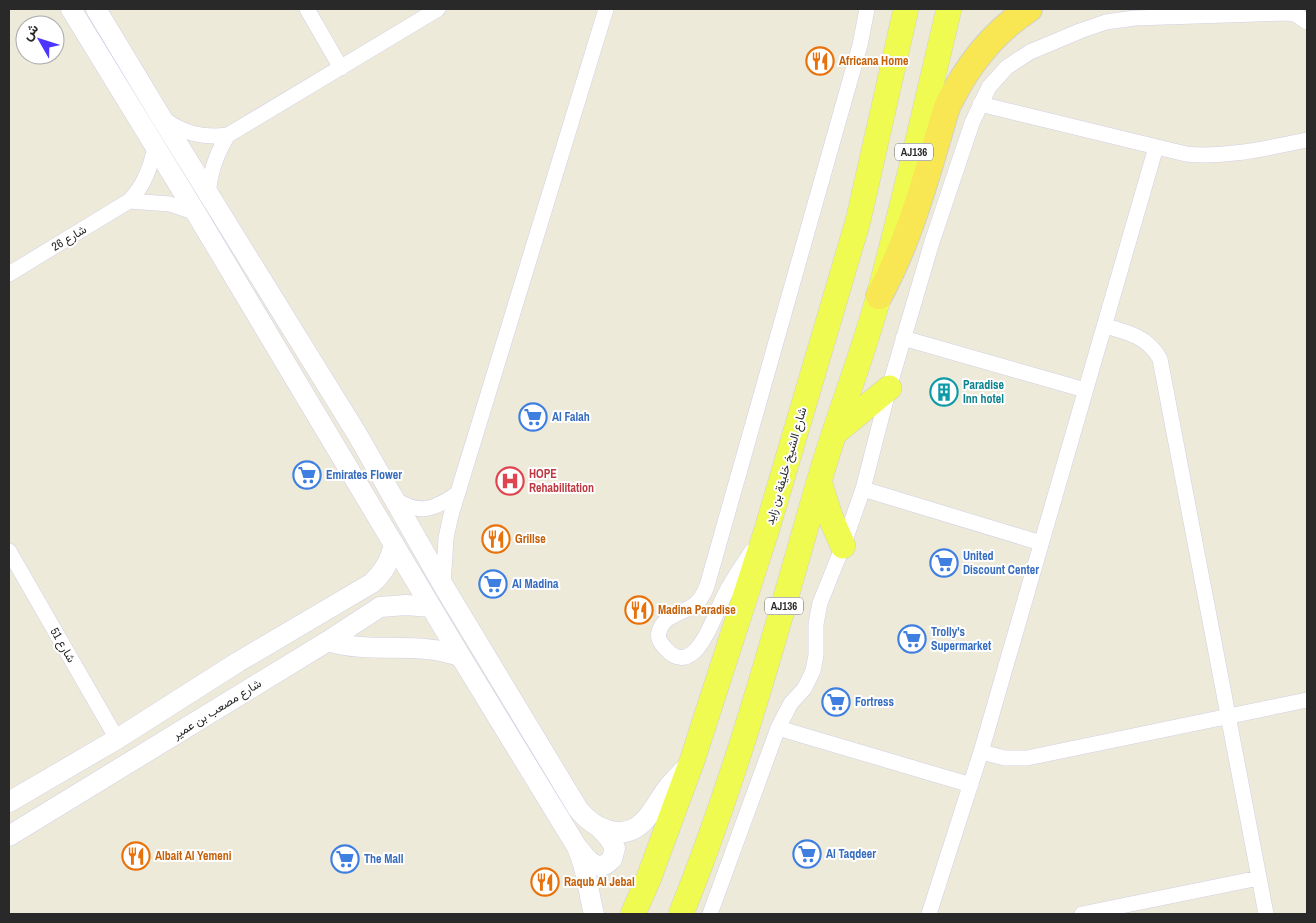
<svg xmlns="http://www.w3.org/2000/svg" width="1316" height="923" viewBox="0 0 1316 923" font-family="'Archivo Narrow',Vazirmatn,sans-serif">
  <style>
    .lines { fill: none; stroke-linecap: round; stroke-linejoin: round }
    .minor-casing { stroke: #d1cfe4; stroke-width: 16 }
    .tertiary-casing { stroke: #d1cfe4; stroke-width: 21 }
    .primary-casing { stroke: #d0d0d0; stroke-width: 26 }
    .trunk-casing { stroke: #d0d0d0; stroke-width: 28 }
    .minor { stroke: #fff; stroke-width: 15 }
    .tertiary { stroke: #fff; stroke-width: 20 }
    .primary { stroke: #f0fb51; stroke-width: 25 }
    .trunk { stroke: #f8e652; stroke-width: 26 }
    .labels { text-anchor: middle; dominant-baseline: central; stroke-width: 4; stroke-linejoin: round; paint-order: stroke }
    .shield { fill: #fff; stroke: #696969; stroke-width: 1 }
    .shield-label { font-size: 11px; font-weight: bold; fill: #292929 }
    .food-label { font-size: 12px; font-weight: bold; fill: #c56008; stroke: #fff; text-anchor: start }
    .street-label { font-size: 12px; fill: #292929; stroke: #fff }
    .culture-label { font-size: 12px; font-weight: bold; fill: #0d838f; stroke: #fff; text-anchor: start }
    .shop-label { font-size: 12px; font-weight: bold; fill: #366cbe; stroke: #fff; text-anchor: start }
    .health-label { font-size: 12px; font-weight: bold; fill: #be3a42; stroke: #fff; text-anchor: start }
  </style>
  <rect width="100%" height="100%" fill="#edeada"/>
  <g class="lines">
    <g class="minor-casing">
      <path id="minor" d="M 307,9 L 341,68
        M 980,104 L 1186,154 C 1227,158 1267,148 1307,140
        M 164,119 C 184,134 204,138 228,135 L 438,9
        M 208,195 C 210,172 216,154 228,135
        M 129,201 L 170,204 L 196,213
        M 9,274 L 129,201 C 144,186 150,168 155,148
        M 1105,326 C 1128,332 1148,337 1160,359 L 1266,914
        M 903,338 L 1085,390
        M 863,489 L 1041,543
        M 392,497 C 418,516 434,510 458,493
        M 9,551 L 117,739
        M 752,551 C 742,566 732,580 724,596 C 715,614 695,681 666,649 C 662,645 657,638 659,632 C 663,615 682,614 694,605 C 701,600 704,594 707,586 L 860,45 L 867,9
        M 443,585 L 446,538 L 451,515 L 606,9
        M 778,728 L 971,785
        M 981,752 L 1005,758 L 1027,758 L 1307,700
        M 710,914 L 778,728 L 791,703 L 804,689 L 813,671 L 816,655 L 816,624 L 820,603 L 843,546 L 863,489 L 889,388 L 931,245 L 972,123 L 989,87 L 1007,67 L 1030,52 L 1080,31 L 1106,22 L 1135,18 L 1288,13 L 1297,15 L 1307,22
        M 929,914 L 981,752 L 1156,147
        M 1082,914 L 1259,878"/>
    </g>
    <g class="tertiary-casing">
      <path id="tertiary" d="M 71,9 L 196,213 L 461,657 L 577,847 C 587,869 588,891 594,914
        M 96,9 L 161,117 L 357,434 L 443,585 L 578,809 C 594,829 623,843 644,821 C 654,811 660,797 669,786 C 675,779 681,773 688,766
        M 328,641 C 371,655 419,640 461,657
        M 9,802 L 117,739 L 238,662 L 372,583 C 384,572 390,561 394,544
        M 9,836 L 328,641 L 380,607 L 406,605 L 431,607
        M 579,849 C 588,861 598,874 612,859 L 615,848 L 609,838 L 599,827"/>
    </g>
    <g class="primary-casing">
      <path id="primary" d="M 836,432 L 889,388
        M 819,481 L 830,516 L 843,546
        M 633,914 L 648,880 L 692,761 L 767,529 L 858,221 L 906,9
        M 681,914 C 738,773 776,631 818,485 C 836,421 862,359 879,295 C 905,200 926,104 949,9"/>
    </g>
    <g class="trunk-casing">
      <path id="trunk" d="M 879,296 C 912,235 927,173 947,107 C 966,67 992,33 1029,9"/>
    </g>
    <use href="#minor" class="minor"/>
    <use href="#tertiary" class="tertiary"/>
    <use href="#primary" class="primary"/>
    <use href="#trunk" class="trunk"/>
  </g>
  <defs>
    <g id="restaurant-ring" transform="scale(1.4375)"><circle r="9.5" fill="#fff" stroke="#e8710a" stroke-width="1.5"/><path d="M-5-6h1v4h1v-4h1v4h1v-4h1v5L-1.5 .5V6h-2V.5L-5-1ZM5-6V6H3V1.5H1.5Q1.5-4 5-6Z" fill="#e8710a"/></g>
    <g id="building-ring" transform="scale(1.4375)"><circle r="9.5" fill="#fff" stroke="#0f9aa8" stroke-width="1.5"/><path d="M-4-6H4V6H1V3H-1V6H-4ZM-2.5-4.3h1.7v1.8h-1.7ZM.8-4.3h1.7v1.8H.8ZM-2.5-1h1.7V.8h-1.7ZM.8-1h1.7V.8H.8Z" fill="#0f9aa8"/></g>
    <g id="supermarket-ring" transform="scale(1.4375)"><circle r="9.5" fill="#fff" stroke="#3f7fe0" stroke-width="1.5"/><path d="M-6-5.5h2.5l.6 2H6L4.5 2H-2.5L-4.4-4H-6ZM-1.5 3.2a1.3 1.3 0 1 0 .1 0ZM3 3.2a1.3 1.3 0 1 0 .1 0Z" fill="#3f7fe0"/></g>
    <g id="hospital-ring" transform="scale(1.4375)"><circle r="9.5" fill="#fff" stroke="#e0444e" stroke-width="1.5"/><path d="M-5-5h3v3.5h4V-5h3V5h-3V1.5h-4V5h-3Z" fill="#e0444e"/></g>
  </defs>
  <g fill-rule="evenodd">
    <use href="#restaurant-ring" x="820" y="61"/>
    <use href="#building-ring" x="944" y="392"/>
    <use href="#supermarket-ring" x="533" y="417"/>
    <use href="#supermarket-ring" x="307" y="475"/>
    <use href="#hospital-ring" x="510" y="481"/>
    <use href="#restaurant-ring" x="496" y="539"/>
    <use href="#supermarket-ring" x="944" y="563"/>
    <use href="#supermarket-ring" x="493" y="584"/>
    <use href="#restaurant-ring" x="639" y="610"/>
    <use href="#supermarket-ring" x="912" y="639"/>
    <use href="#supermarket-ring" x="836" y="702"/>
    <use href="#supermarket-ring" x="807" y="854"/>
    <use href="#restaurant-ring" x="136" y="856"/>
    <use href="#supermarket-ring" x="345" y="859"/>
    <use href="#restaurant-ring" x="545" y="882"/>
  </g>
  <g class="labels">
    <g class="shield">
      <rect x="895" y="143.5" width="38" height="17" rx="4"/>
      <rect x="765" y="597.5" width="38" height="17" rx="4"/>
    </g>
    <g class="shield-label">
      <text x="914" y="152">AJ136</text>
      <text x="784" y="606">AJ136</text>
    </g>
    <g class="food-label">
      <text x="839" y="61">Africana Home</text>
      <text x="515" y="539">Grillse</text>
      <text x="658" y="610">Madina Paradise</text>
      <text x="155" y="856">Albait Al Yemeni</text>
      <text x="564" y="882">Raqub Al Jebal</text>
    </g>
    <g class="street-label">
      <text transform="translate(69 238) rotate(-31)">شارع 26</text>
      <text transform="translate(786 466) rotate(-74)">شارع الشيخ خليفة بن زايد</text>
      <text transform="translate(63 645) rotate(60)">شارع 51</text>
      <text transform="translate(217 709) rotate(-32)">شارع مصعب بن عمير</text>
    </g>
    <g class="culture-label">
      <text x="963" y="385">Paradise<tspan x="963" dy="14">Inn hotel</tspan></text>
    </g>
    <g class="shop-label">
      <text x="552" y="417">Al Falah</text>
      <text x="326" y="475">Emirates Flower</text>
      <text x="963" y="556">United<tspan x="963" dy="14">Discount Center</tspan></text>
      <text x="512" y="584">Al Madina</text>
      <text x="931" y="632">Trolly's<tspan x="931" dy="14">Supermarket</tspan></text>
      <text x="855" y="702">Fortress</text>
      <text x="826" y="854">Al Taqdeer</text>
      <text x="364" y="859">The Mall</text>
    </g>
    <g class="health-label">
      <text x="529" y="474">HOPE<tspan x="529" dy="14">Rehabilitation</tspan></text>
    </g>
  </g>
  <rect width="1316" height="923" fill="none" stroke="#292929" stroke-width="20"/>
  <g transform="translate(40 40) rotate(309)"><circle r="24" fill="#ffffff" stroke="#a9a9a9"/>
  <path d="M0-4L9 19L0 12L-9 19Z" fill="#4b35ff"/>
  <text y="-8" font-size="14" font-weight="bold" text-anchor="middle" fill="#292929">ش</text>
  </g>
</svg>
